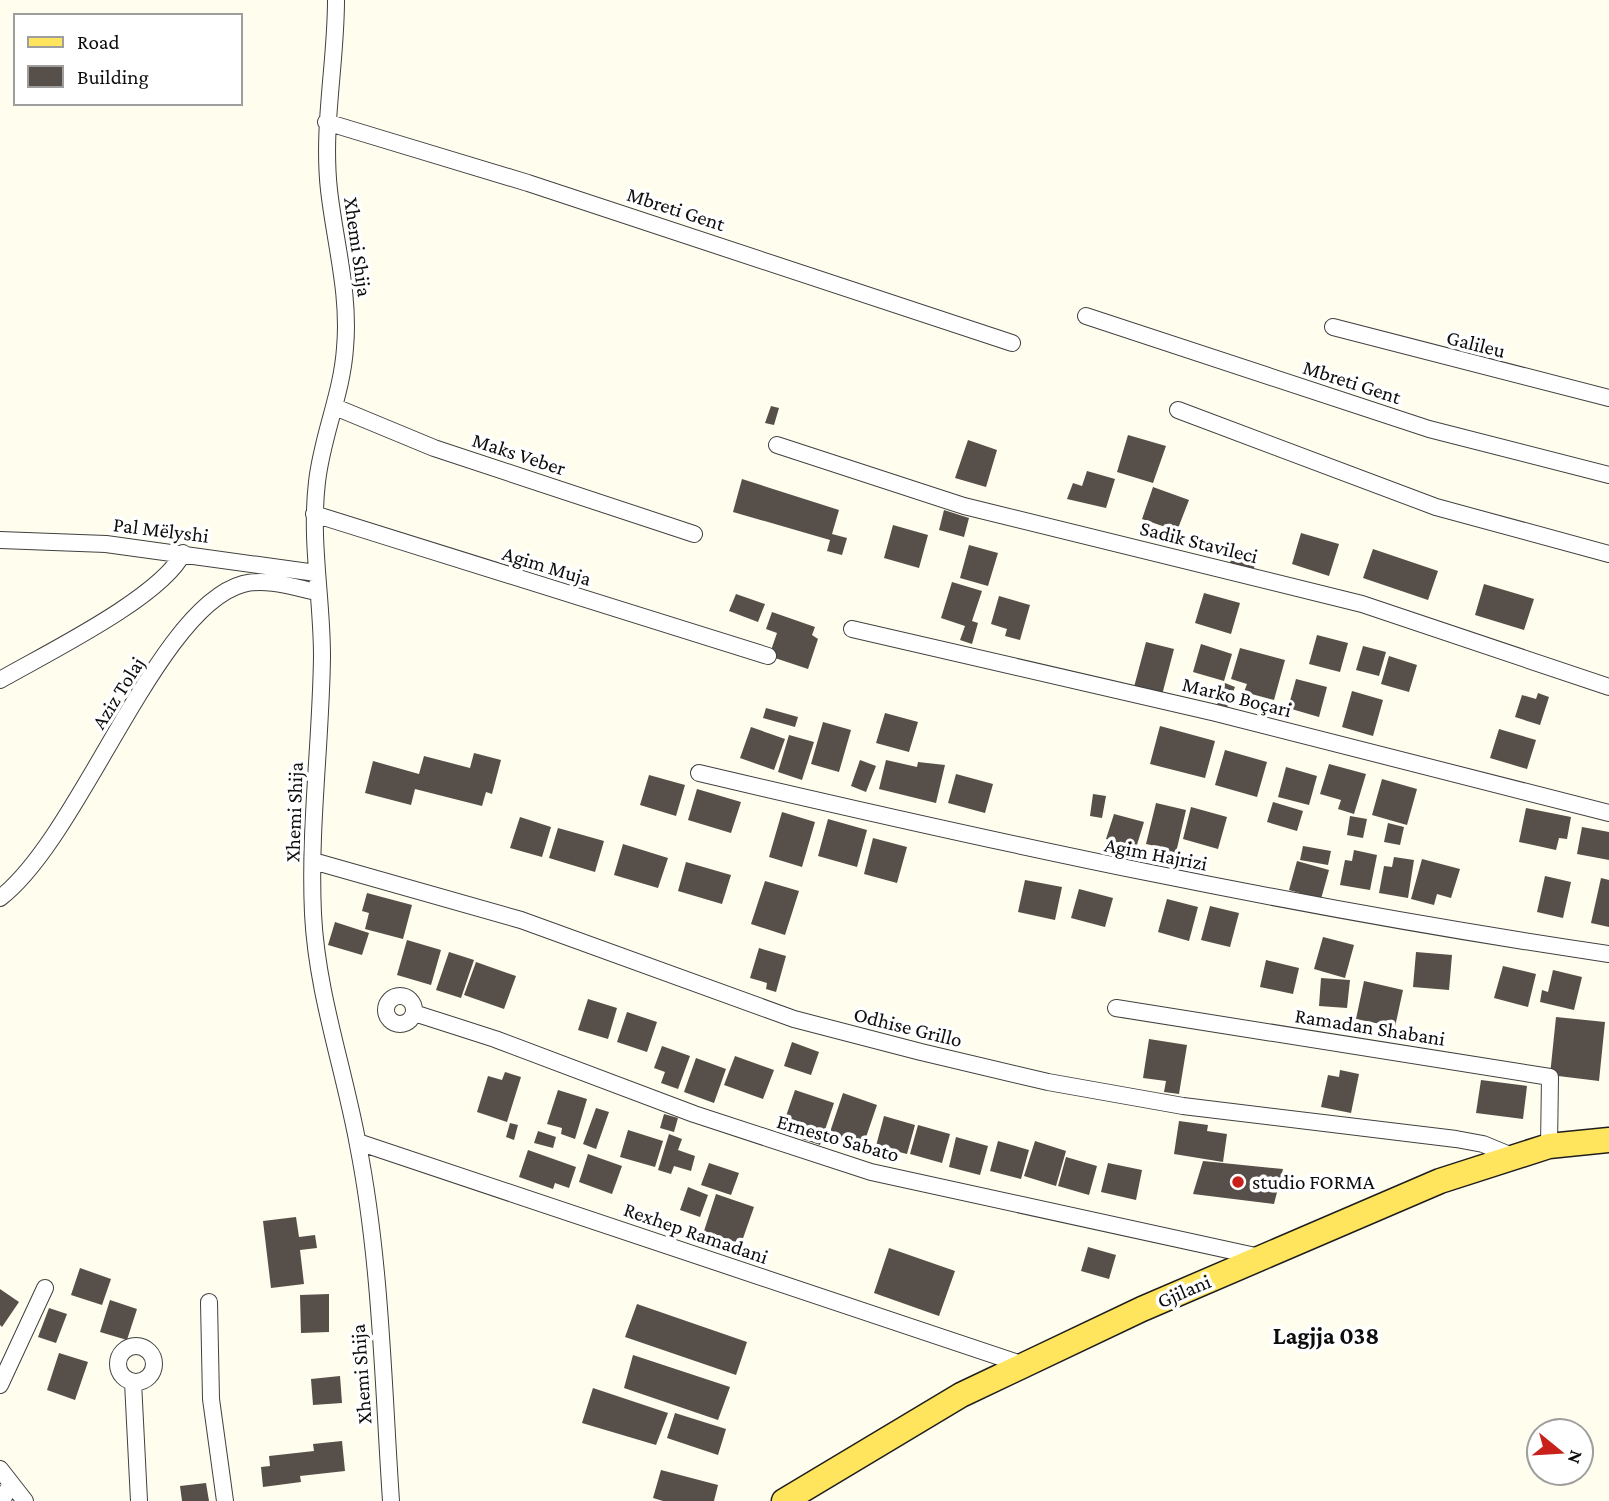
<svg xmlns="http://www.w3.org/2000/svg" width="1609" height="1501" viewBox="0 0 1609 1501" font-family="'Crimson Pro',serif">
  <style>
    .building { fill: #574f49 }
    .lines { fill: none; stroke-linecap: round; stroke-linejoin: round }
    .minor-casing { stroke: #404040; stroke-width: 18 }
    .primary-casing { stroke: #1e1e1e; stroke-width: 27 }
    .minor { stroke: #fff; stroke-width: 16 }
    .primary { stroke: #ffe45d; stroke-width: 24 }
    .poi-dot { fill: #c8201a; stroke: #fff; stroke-width: 2.5 }
    .labels { text-anchor: middle; dominant-baseline: central; stroke-width: 7; stroke-linejoin: round; paint-order: stroke }
    .street-label { font-size: 21px; fill: #0d0d0d; stroke: #fff }
    .poi-label { font-size: 21px; fill: #0d0d0d; stroke: #fff; text-anchor: start }
    .quarter-label { font-size: 24px; font-weight: bold; fill: #0d0d0d; stroke: #fff }
  </style>
  <rect width="100%" height="100%" fill="#fffded"/>
  <path class="building" d="M 771,406 L 779,408 L 774,425 L 765,423 Z
    M 1128,435 L 1166,446 L 1153,483 L 1117,472 Z
    M 968,440 L 997,450 L 986,487 L 955,478 Z
    M 1087,471 L 1115,479 L 1106,508 L 1067,499 L 1073,483 L 1082,486 Z
    M 742,479 L 839,510 L 832,534 L 847,538 L 842,555 L 827,551 L 830,540 L 733,512 Z
    M 1153,487 L 1189,500 L 1177,531 L 1142,519 Z
    M 944,510 L 969,518 L 964,537 L 939,530 Z
    M 893,525 L 928,535 L 919,568 L 884,558 Z
    M 1301,533 L 1339,544 L 1329,576 L 1292,564 Z
    M 969,545 L 998,553 L 988,586 L 960,578 Z
    M 1234,548 L 1258,553 L 1253,572 L 1229,567 Z
    M 1373,549 L 1438,571 L 1428,600 L 1363,578 Z
    M 952,582 L 982,591 L 972,621 L 978,623 L 972,644 L 960,640 L 965,626 L 941,618 Z
    M 1484,584 L 1534,599 L 1524,630 L 1475,615 Z
    M 1204,593 L 1240,603 L 1231,634 L 1195,623 Z
    M 736,594 L 765,604 L 758,622 L 729,611 Z
    M 999,596 L 1030,605 L 1020,640 L 1005,636 L 1007,629 L 991,624 Z
    M 772,612 L 815,627 L 812,635 L 818,639 L 808,669 L 769,656 L 777,633 L 766,629 Z
    M 1317,635 L 1348,643 L 1340,672 L 1309,664 Z
    M 1146,642 L 1174,649 L 1162,695 L 1134,687 Z
    M 1201,644 L 1232,654 L 1224,681 L 1193,672 Z
    M 1363,646 L 1386,652 L 1379,676 L 1356,670 Z
    M 1240,648 L 1285,660 L 1274,700 L 1244,692 L 1247,684 L 1231,679 Z
    M 1389,656 L 1417,665 L 1409,692 L 1381,684 Z
    M 1296,679 L 1327,687 L 1319,717 L 1288,708 Z
    M 1225,683 L 1235,687 L 1227,708 L 1217,705 Z
    M 1352,691 L 1383,700 L 1373,736 L 1342,727 Z
    M 1538,693 L 1549,697 L 1540,725 L 1515,717 L 1522,695 L 1536,699 Z
    M 766,708 L 798,717 L 795,727 L 763,718 Z
    M 885,713 L 918,722 L 909,752 L 876,743 Z
    M 823,722 L 851,730 L 839,772 L 811,764 Z
    M 1160,726 L 1215,741 L 1205,778 L 1150,764 Z
    M 751,727 L 785,739 L 774,770 L 740,758 Z
    M 1499,729 L 1536,740 L 1527,769 L 1490,758 Z
    M 789,735 L 814,742 L 802,780 L 778,772 Z
    M 1225,750 L 1267,762 L 1257,797 L 1215,785 Z
    M 474,753 L 501,760 L 492,794 L 486,792 L 482,806 L 415,789 L 411,805 L 365,793 L 373,761 L 419,774 L 424,756 L 470,768 Z
    M 860,760 L 876,766 L 866,792 L 851,786 Z
    M 886,760 L 917,767 L 918,762 L 945,765 L 936,803 L 879,789 Z
    M 1329,764 L 1366,774 L 1354,814 L 1338,809 L 1341,800 L 1320,794 Z
    M 1286,767 L 1317,776 L 1309,805 L 1278,797 Z
    M 956,774 L 993,784 L 985,813 L 948,803 Z
    M 649,775 L 685,785 L 676,816 L 640,805 Z
    M 1382,779 L 1417,789 L 1407,825 L 1372,815 Z
    M 697,789 L 741,802 L 731,833 L 688,820 Z
    M 1093,794 L 1106,796 L 1102,818 L 1090,816 Z
    M 1273,802 L 1303,811 L 1297,831 L 1267,822 Z
    M 1156,803 L 1186,810 L 1174,861 L 1153,856 L 1155,846 L 1146,844 Z
    M 1191,807 L 1227,817 L 1218,849 L 1183,839 Z
    M 1526,808 L 1571,817 L 1567,839 L 1559,838 L 1556,850 L 1519,842 Z
    M 782,812 L 815,822 L 802,867 L 769,857 Z
    M 1114,814 L 1144,822 L 1136,848 L 1106,839 Z
    M 1350,816 L 1367,819 L 1363,838 L 1347,835 Z
    M 520,817 L 551,827 L 542,857 L 510,848 Z
    M 828,819 L 867,830 L 857,867 L 818,856 Z
    M 1388,823 L 1404,827 L 1400,845 L 1384,842 Z
    M 1582,827 L 1609,832 L 1609,860 L 1577,854 Z
    M 558,828 L 604,841 L 595,872 L 549,858 Z
    M 873,838 L 907,847 L 897,883 L 864,874 Z
    M 623,844 L 668,858 L 658,888 L 614,875 Z
    M 1303,846 L 1331,851 L 1328,865 L 1300,860 Z
    M 1354,850 L 1377,855 L 1370,890 L 1340,885 L 1345,860 L 1352,861 Z
    M 1394,857 L 1414,860 L 1408,898 L 1379,893 L 1384,866 L 1392,867 Z
    M 1422,859 L 1460,869 L 1451,898 L 1437,894 L 1434,905 L 1411,899 Z
    M 1297,861 L 1329,870 L 1321,899 L 1289,890 Z
    M 686,862 L 731,875 L 722,904 L 678,891 Z
    M 1545,876 L 1571,882 L 1563,918 L 1537,912 Z
    M 1601,878 L 1609,880 L 1609,927 L 1591,923 Z
    M 1025,880 L 1062,887 L 1055,920 L 1018,912 Z
    M 765,881 L 799,891 L 785,935 L 751,924 Z
    M 1079,889 L 1113,898 L 1105,927 L 1071,918 Z
    M 367,893 L 412,905 L 403,939 L 365,929 L 369,913 L 362,911 Z
    M 1167,899 L 1198,907 L 1189,941 L 1158,932 Z
    M 1210,906 L 1239,913 L 1230,947 L 1201,940 Z
    M 335,922 L 369,933 L 362,955 L 328,945 Z
    M 1323,937 L 1354,945 L 1345,978 L 1314,969 Z
    M 407,940 L 441,950 L 431,985 L 397,975 Z
    M 759,948 L 786,956 L 776,992 L 766,989 L 767,983 L 750,978 Z
    M 449,952 L 474,960 L 461,998 L 436,990 Z
    M 1416,952 L 1452,955 L 1449,990 L 1413,987 Z
    M 1266,960 L 1299,968 L 1293,994 L 1260,987 Z
    M 476,962 L 516,976 L 504,1009 L 464,995 Z
    M 1503,966 L 1536,974 L 1528,1007 L 1494,998 Z
    M 1553,970 L 1582,977 L 1574,1010 L 1540,1002 L 1542,990 L 1548,992 Z
    M 1321,978 L 1350,980 L 1347,1008 L 1319,1006 Z
    M 1364,981 L 1403,990 L 1395,1027 L 1356,1019 Z
    M 588,999 L 617,1008 L 608,1039 L 578,1030 Z
    M 627,1012 L 657,1022 L 647,1052 L 617,1042 Z
    M 1556,1017 L 1605,1022 L 1599,1081 L 1550,1075 Z
    M 1149,1039 L 1187,1045 L 1179,1094 L 1164,1092 L 1166,1081 L 1143,1078 Z
    M 792,1042 L 819,1052 L 811,1075 L 784,1066 Z
    M 662,1046 L 690,1056 L 678,1089 L 661,1083 L 665,1072 L 654,1068 Z
    M 735,1056 L 774,1070 L 763,1099 L 724,1085 Z
    M 696,1058 L 726,1069 L 714,1103 L 684,1092 Z
    M 1340,1070 L 1359,1074 L 1351,1113 L 1321,1107 L 1328,1075 L 1339,1077 Z
    M 505,1072 L 521,1077 L 507,1122 L 477,1112 L 488,1076 L 502,1080 Z
    M 1481,1080 L 1527,1086 L 1523,1119 L 1476,1113 Z
    M 558,1090 L 587,1099 L 575,1139 L 561,1134 L 562,1128 L 547,1124 Z
    M 795,1090 L 834,1103 L 820,1145 L 802,1139 L 806,1126 L 785,1119 Z
    M 843,1093 L 877,1105 L 863,1146 L 829,1135 Z
    M 596,1108 L 609,1112 L 596,1149 L 583,1144 Z
    M 664,1114 L 678,1118 L 674,1132 L 660,1128 Z
    M 884,1116 L 915,1125 L 907,1154 L 876,1146 Z
    M 1179,1121 L 1208,1125 L 1207,1131 L 1227,1134 L 1223,1162 L 1174,1154 Z
    M 510,1123 L 518,1125 L 514,1140 L 506,1137 Z
    M 918,1125 L 950,1134 L 942,1163 L 910,1154 Z
    M 628,1130 L 663,1141 L 655,1167 L 620,1157 Z
    M 538,1131 L 556,1137 L 553,1148 L 534,1143 Z
    M 669,1134 L 682,1139 L 678,1150 L 695,1156 L 691,1171 L 674,1166 L 671,1174 L 658,1170 Z
    M 956,1137 L 988,1146 L 980,1175 L 949,1167 Z
    M 998,1141 L 1029,1150 L 1021,1179 L 990,1171 Z
    M 1035,1141 L 1066,1151 L 1056,1186 L 1024,1176 Z
    M 528,1150 L 576,1167 L 569,1188 L 555,1183 L 553,1189 L 519,1177 Z
    M 588,1154 L 622,1166 L 612,1194 L 579,1182 Z
    M 1066,1157 L 1097,1166 L 1089,1195 L 1058,1186 Z
    M 1203,1161 L 1283,1169 L 1274,1204 L 1193,1194 Z
    M 709,1163 L 739,1173 L 731,1195 L 701,1185 Z
    M 1108,1163 L 1142,1170 L 1136,1200 L 1101,1192 Z
    M 688,1187 L 708,1195 L 700,1217 L 680,1210 Z
    M 716,1194 L 754,1207 L 741,1244 L 704,1231 Z
    M 296,1217 L 299,1237 L 315,1235 L 317,1248 L 300,1250 L 304,1284 L 271,1288 L 263,1221 Z
    M 1088,1247 L 1116,1255 L 1109,1279 L 1081,1271 Z
    M 889,1248 L 955,1271 L 939,1316 L 874,1293 Z
    M 80,1268 L 111,1279 L 102,1305 L 71,1295 Z
    M 0,1289 L 19,1302 L 2,1327 L 0,1325 Z
    M 329,1294 L 329,1332 L 301,1333 L 300,1295 Z
    M 110,1300 L 137,1309 L 127,1340 L 100,1332 Z
    M 637,1304 L 747,1342 L 736,1375 L 625,1337 Z
    M 49,1308 L 67,1314 L 56,1343 L 38,1337 Z
    M 59,1353 L 88,1362 L 75,1400 L 47,1390 Z
    M 633,1355 L 730,1387 L 718,1420 L 624,1388 Z
    M 340,1376 L 342,1403 L 313,1405 L 311,1379 Z
    M 593,1388 L 668,1413 L 656,1445 L 582,1423 Z
    M 675,1413 L 726,1429 L 718,1455 L 667,1438 Z
    M 342,1441 L 345,1471 L 300,1476 L 301,1482 L 263,1487 L 261,1467 L 270,1466 L 269,1456 L 314,1451 L 313,1444 Z
    M 661,1470 L 718,1485 L 714,1501 L 663,1501 L 653,1498 Z
    M 206,1483 L 209,1501 L 182,1501 L 180,1486 Z"/>
  <g class="lines">
    <g class="minor-casing">
      <path id="minor" d="M 336,0 C 336,64 322,126 329,190 C 335,243 350,294 345,348 C 342,394 322,436 317,482 C 310,541 322,598 322,656 C 321,742 309,828 313,914 C 317,994 344,1068 358,1145 C 381,1262 383,1383 391,1501
        M 326,122 L 528,183 L 1012,343
        M 1086,316 L 1429,429 L 1609,475
        M 1333,327 L 1609,398
        M 335,407 L 434,448 L 694,534
        M 1178,410 L 1436,507 L 1609,554
        M 777,445 L 964,506 L 1362,604 L 1609,687
        M 314,514 L 768,656
        M 0,540 L 106,544 L 316,573
        M 852,629 L 1216,713 L 1609,813
        M 0,680 C 45,654 162,597 183,553
        M 699,773 C 1001,844 1302,909 1609,954
        M 313,861 L 521,920 L 794,1019 L 921,1052 L 1048,1082 L 1183,1106 L 1456,1139 L 1483,1144 L 1512,1156
        M 0,898 C 81,836 157,607 243,584 C 266,578 293,587 316,592
        M386 1010a14 14 0 1 1 28 0a14 14 0 1 1-28 0Z
        M 1116,1008 L 1550,1077 L 1549,1146
        M 414,1013 L 495,1039 L 694,1114 L 871,1172 L 1260,1257
        M 358,1142 L 1021,1364
        M 209,1302 L 211,1399 L 225,1501
        M118 1364a18 18 0 1 1 36 0a18 18 0 1 1-36 0Z
        M 133,1382 L 139,1501
        M 0,1385 L 45,1288
        M 0,1469 L 25,1501
        M 2,1501 L 10,1485"/>
    </g>
    <g class="primary-casing">
      <path id="primary" d="M 784,1501 L 961,1395 L 1142,1309 L 1440,1181 L 1549,1146 L 1609,1140"/>
    </g>
    <use href="#minor" class="minor"/>
    <use href="#primary" class="primary"/>
  </g>
  <circle class="poi-dot" cx="1238" cy="1182" r="7"/>
  <g class="labels">
    <g class="street-label">
      <text transform="translate(676 209) rotate(18)">Mbreti Gent</text>
      <text transform="translate(358 247) rotate(82)">Xhemi Shija</text>
      <text transform="translate(1476 344) rotate(14)">Galileu</text>
      <text transform="translate(1352 382) rotate(18)">Mbreti Gent</text>
      <text transform="translate(519 454) rotate(18)">Maks Veber</text>
      <text transform="translate(161 530) rotate(7)">Pal Mëlyshi</text>
      <text transform="translate(1199 542) rotate(14)">Sadik Stavileci</text>
      <text transform="translate(547 566) rotate(17)">Agim Muja</text>
      <text transform="translate(118 693) rotate(-58)">Aziz Tolaj</text>
      <text transform="translate(1237 697) rotate(14)">Marko Boçari</text>
      <text transform="translate(294 812) rotate(-88)">Xhemi Shija</text>
      <text transform="translate(1156 854) rotate(11)">Agim Hajrizi</text>
      <text transform="translate(908 1027) rotate(14)">Odhise Grillo</text>
      <text transform="translate(1370 1027) rotate(9)">Ramadan Shabani</text>
      <text transform="translate(838 1138) rotate(16)">Ernesto Sabato</text>
      <text transform="translate(696 1233) rotate(19)">Rexhep Ramadani</text>
      <text transform="translate(1184 1291) rotate(-23)">Gjilani</text>
      <text transform="translate(361 1374) rotate(-94)">Xhemi Shija</text>
    </g>
    <g class="poi-label">
      <text x="1252" y="1182">studio FORMA</text>
    </g>
    <g class="quarter-label">
      <text x="1326" y="1335">Lagjja 038</text>
    </g>
  </g>
  <rect x="14" y="14" width="228" height="91" fill="#ffffff" stroke="#9e9e9e" stroke-width="2"/>
  <rect x="28" y="37" width="35" height="10" fill="#ffe45d" stroke="#9e9e9e" stroke-width="2"/>
  <text x="77" y="49" font-size="21" fill="#0d0d0d">Road</text>
  <rect x="28" y="66" width="35" height="21" fill="#574f49" stroke="#9e9e9e" stroke-width="2"/>
  <text x="77" y="84" font-size="21" fill="#0d0d0d">Building</text>
  <g transform="translate(1560 1452) rotate(108)"><circle r="33" fill="#ffffff" stroke="#9e9e9e" stroke-width="2"/>
  <path d="M0-5L12 26L0 18L-12 26Z" fill="#c8201a"/>
  <text y="-10" font-size="19" font-weight="bold" text-anchor="middle" fill="#0d0d0d">N</text>
  </g>
</svg>
